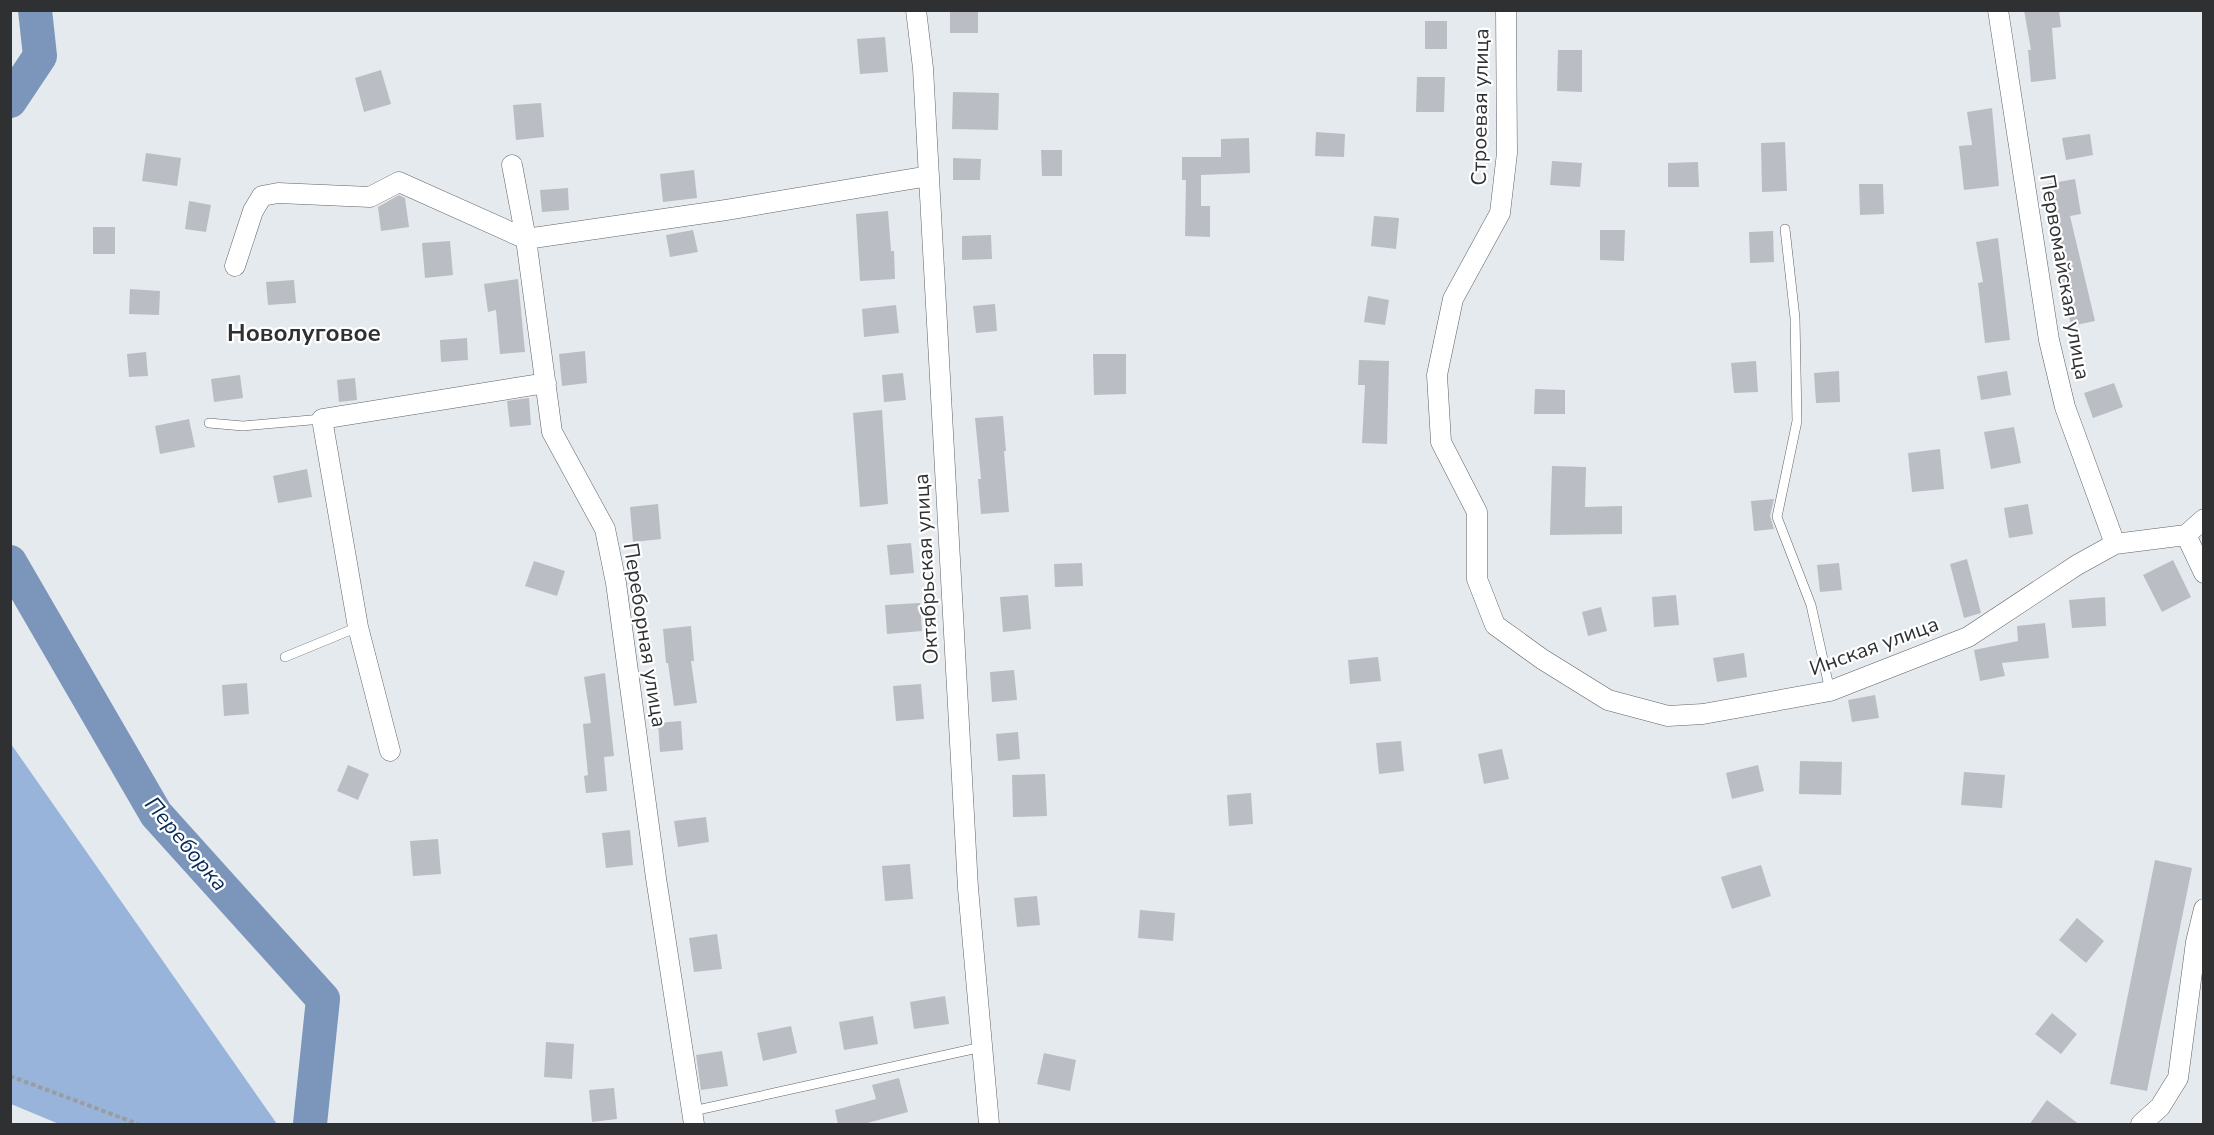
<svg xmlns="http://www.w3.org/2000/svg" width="2214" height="1135" viewBox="0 0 2214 1135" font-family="'Nunito Sans',sans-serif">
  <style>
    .forest { fill: #98b4db }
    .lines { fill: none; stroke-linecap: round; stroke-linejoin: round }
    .river { stroke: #7b95bb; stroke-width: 34 }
    .building { fill: #babec4 }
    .lane-casing { stroke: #5f6267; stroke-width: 10 }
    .street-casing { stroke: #5f6267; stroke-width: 21 }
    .path { stroke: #999da1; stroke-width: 4; stroke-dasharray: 4.5 3; stroke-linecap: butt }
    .lane { stroke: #fff; stroke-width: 9 }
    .street { stroke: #fff; stroke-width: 20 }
    .labels { text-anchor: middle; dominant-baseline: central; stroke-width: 4.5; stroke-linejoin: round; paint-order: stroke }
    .street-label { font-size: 21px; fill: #2e3032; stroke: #fff }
    .water-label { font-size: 22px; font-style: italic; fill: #052a59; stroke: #fff }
    .quarter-label { font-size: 24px; font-weight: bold; fill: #2e3032; stroke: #fff }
  </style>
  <rect width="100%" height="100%" fill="#e5eaef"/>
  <path class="forest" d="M 11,744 L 277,1124 L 59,1124 L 11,1104 Z"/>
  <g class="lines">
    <path class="river" d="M 10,101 L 40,56 L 35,10
      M 10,562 L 156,814 L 323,999 L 310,1124"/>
  </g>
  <path class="building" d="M 950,10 L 978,10 L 978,33 L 950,33 Z
    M 2024,10 L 2059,10 L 2061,27 L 2052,28 L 2056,79 L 2031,82 L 2028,50 L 2031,50 Z
    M 1425,21 L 1447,21 L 1447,49 L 1425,49 Z
    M 885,37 L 888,72 L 860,74 L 857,39 Z
    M 1558,50 L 1582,50 L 1582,92 L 1557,91 Z
    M 381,70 L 391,104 L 364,112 L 355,78 Z
    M 1417,77 L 1445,77 L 1444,112 L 1416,112 Z
    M 953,92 L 999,93 L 998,130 L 952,129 Z
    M 541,103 L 544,137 L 516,140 L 513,105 Z
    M 1992,108 L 1999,186 L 1964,190 L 1959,146 L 1972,145 L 1967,112 Z
    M 1316,132 L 1345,134 L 1344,157 L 1315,156 Z
    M 2090,134 L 2093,155 L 2066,160 L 2062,138 Z
    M 1249,138 L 1250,173 L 1201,175 L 1201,206 L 1210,206 L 1210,237 L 1185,236 L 1186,180 L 1182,180 L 1182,157 L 1221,157 L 1221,139 Z
    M 1785,142 L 1787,191 L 1762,192 L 1761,143 Z
    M 1041,150 L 1062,150 L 1062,176 L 1042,176 Z
    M 146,153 L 181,158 L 177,186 L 142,181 Z
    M 953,158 L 981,159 L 980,180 L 953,180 Z
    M 1552,161 L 1582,163 L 1580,187 L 1550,185 Z
    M 1698,162 L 1699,187 L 1668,187 L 1668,163 Z
    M 694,170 L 697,198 L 663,202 L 660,174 Z
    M 2075,179 L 2081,214 L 2070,216 L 2095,321 L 2071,326 L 2061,278 L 2058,279 L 2051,248 L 2059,247 L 2047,184 Z
    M 1859,184 L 1883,184 L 1884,214 L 1860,215 Z
    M 568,188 L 569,210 L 542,212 L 540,190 Z
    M 399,195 L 405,198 L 409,227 L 381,231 L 378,207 Z
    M 189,201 L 211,205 L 206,232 L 185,229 Z
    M 888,211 L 891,251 L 894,251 L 895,279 L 860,281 L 856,214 Z
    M 1374,216 L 1399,218 L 1396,249 L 1371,246 Z
    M 93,227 L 115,227 L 115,254 L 93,254 Z
    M 693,230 L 698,252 L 670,257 L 666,235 Z
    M 1600,230 L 1625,230 L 1624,261 L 1600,260 Z
    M 1773,231 L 1774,262 L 1750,263 L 1749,232 Z
    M 991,235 L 992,259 L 962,260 L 962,236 Z
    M 1998,238 L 2010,340 L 1985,343 L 1978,283 L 1983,282 L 1976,242 Z
    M 450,241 L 453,275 L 425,278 L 422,243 Z
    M 518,279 L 525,352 L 500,354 L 496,310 L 488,312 L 484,284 Z
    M 294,280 L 296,303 L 268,305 L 266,282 Z
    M 130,289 L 160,291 L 159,315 L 129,314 Z
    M 1368,296 L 1389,300 L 1385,325 L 1364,322 Z
    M 995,304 L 997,331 L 976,333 L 973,306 Z
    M 896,305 L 899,333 L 864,337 L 862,309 Z
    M 467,338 L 468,360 L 441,362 L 440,340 Z
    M 585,351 L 587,383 L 562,386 L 559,354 Z
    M 146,352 L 148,376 L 129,377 L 127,354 Z
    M 1093,354 L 1126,354 L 1126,394 L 1094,395 Z
    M 1359,360 L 1389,361 L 1387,444 L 1362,443 L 1365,385 L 1358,385 Z
    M 1756,361 L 1758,392 L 1734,393 L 1731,363 Z
    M 1839,371 L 1840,402 L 1816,403 L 1814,373 Z
    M 2007,371 L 2011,395 L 1981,400 L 1977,376 Z
    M 903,373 L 906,400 L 884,402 L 882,375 Z
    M 240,375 L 243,398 L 214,402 L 211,379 Z
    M 355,378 L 357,400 L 339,402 L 337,380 Z
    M 2114,383 L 2123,407 L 2093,418 L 2084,393 Z
    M 1535,389 L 1565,390 L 1565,414 L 1534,414 Z
    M 529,398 L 531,425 L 510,427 L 507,401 Z
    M 882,410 L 888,504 L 860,507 L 853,413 Z
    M 1003,416 L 1006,451 L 1004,451 L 1009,512 L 981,514 L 978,479 L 981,479 L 975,418 Z
    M 189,419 L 195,447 L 160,454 L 155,426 Z
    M 2014,427 L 2021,463 L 1991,469 L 1984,432 Z
    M 1940,449 L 1944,489 L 1912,492 L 1908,453 Z
    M 1552,466 L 1586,467 L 1585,507 L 1622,506 L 1622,534 L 1550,535 Z
    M 307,469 L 312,497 L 278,503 L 273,476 Z
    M 1774,499 L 1770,516 L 1774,529 L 1754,531 L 1751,501 Z
    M 658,504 L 661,539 L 633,542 L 630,507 Z
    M 2028,504 L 2033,534 L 2009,538 L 2004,508 Z
    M 911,543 L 914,573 L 890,575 L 887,545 Z
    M 1967,559 L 1981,613 L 1964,618 L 1950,564 Z
    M 2173,560 L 2191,597 L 2162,612 L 2143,575 Z
    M 534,561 L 565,571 L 557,596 L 525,586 Z
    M 1082,563 L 1083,586 L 1055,587 L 1054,564 Z
    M 1839,563 L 1842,590 L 1820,592 L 1817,565 Z
    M 1028,595 L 1031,629 L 1003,632 L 1000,597 Z
    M 1676,595 L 1679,625 L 1654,627 L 1652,597 Z
    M 2105,597 L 2106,626 L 2072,628 L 2069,600 Z
    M 920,603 L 922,631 L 887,634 L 885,605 Z
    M 1601,607 L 1607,631 L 1588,636 L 1582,612 Z
    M 2045,623 L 2049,658 L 2002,663 L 2005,676 L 1980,681 L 1974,650 L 2018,641 L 2017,626 Z
    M 691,626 L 694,661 L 691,661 L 697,703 L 674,706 L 668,663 L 666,663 L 663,629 Z
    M 1744,653 L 1747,677 L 1717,682 L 1713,658 Z
    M 1378,657 L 1381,681 L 1350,684 L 1348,660 Z
    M 1014,670 L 1017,700 L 992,702 L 990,672 Z
    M 605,673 L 614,756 L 604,757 L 607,791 L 586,793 L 584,776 L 588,775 L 583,724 L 591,723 L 584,677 Z
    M 247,683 L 249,714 L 224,716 L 222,685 Z
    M 921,684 L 924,719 L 896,721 L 893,686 Z
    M 1875,695 L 1879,718 L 1852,722 L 1848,700 Z
    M 681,721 L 683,750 L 660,752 L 658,723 Z
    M 1018,732 L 1020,759 L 998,761 L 996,734 Z
    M 1401,741 L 1404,771 L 1379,774 L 1376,743 Z
    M 1502,749 L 1509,779 L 1484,784 L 1478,754 Z
    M 1800,761 L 1842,762 L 1841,795 L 1799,794 Z
    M 348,765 L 369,774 L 358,800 L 337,791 Z
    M 1758,765 L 1764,791 L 1732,799 L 1726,773 Z
    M 1964,772 L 2005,775 L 2002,808 L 1961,805 Z
    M 1045,774 L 1047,816 L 1013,817 L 1012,775 Z
    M 1251,793 L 1253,824 L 1229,826 L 1227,795 Z
    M 706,817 L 709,842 L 678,847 L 674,821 Z
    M 630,830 L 633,865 L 606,868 L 602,833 Z
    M 438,839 L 441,874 L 413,876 L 410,841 Z
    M 2155,860 L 2192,868 L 2147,1091 L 2110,1084 Z
    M 910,864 L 913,899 L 885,901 L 882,866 Z
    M 1761,865 L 1771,896 L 1732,909 L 1721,877 Z
    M 1037,896 L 1040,925 L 1017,927 L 1014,898 Z
    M 1140,910 L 1175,913 L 1173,941 L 1138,938 Z
    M 2077,918 L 2104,941 L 2086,963 L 2059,940 Z
    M 717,934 L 722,969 L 694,972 L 689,938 Z
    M 945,996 L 949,1024 L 914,1029 L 910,1002 Z
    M 2052,1013 L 2077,1034 L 2061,1054 L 2035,1034 Z
    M 873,1016 L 878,1044 L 844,1050 L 839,1022 Z
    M 791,1026 L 797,1053 L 763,1061 L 757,1033 Z
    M 546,1042 L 574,1044 L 572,1079 L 544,1077 Z
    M 722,1051 L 728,1086 L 701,1090 L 696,1055 Z
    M 1044,1053 L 1076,1060 L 1070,1091 L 1037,1084 Z
    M 899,1078 L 908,1112 L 860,1125 L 838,1125 L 835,1110 L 876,1099 L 872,1085 Z
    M 614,1088 L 617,1119 L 592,1122 L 589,1090 Z
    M 2047,1100 L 2080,1125 L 2029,1125 Z"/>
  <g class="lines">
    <g class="lane-casing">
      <path id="lane" d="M 1785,229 L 1795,318 L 1797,421 L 1777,517 L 1811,605 L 1830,691
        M 209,423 L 243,426 L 322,419
        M 285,657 L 358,627
        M 693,1111 L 982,1047"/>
    </g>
    <g class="street-casing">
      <path id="street" d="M 916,10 L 923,68 L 968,888 L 989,1124
        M 1506,10 L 1507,153 L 1500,213 L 1453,299 L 1437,375 L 1441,442 L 1477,512 L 1477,579 L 1495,625 L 1542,659 L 1608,700 L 1668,716 L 1703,714 L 1830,691 L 1968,637 L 2077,565 L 2115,544 L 2186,535 L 2204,519
        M 1998,10 L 2049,340 L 2065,407 L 2115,544
        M 512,165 L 526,239 L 552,432 L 605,529 L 616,583 L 656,878 L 694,1124
        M 235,266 L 253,211 L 262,196 L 278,193 L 370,197 L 399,182 L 526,239 L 726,210 L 929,176
        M 2186,535 L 2204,573
        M 390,751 L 358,627 L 322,419 L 546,383
        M 2141,1124 L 2160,1107 L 2178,1078 L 2196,942 L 2204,909"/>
    </g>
    <path class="path" d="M 10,1076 L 138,1124"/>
    <use href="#lane" class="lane"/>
    <use href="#street" class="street"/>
  </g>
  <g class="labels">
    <g class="street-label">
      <text transform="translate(1480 107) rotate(-89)">Строевая улица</text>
      <text transform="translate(2065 277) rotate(80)">Первомайская улица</text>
      <text transform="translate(926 569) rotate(-93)">Октябрьская улица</text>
      <text transform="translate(645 635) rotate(81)">Переборная улица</text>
      <text transform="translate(1874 646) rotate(-20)">Инская улица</text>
    </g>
    <g class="water-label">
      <text transform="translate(186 844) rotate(50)">Переборка</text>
    </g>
    <g class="quarter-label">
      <text x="304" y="333">Новолуговое</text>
    </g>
  </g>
  <rect width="2214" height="1135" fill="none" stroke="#2e3032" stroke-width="24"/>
</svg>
